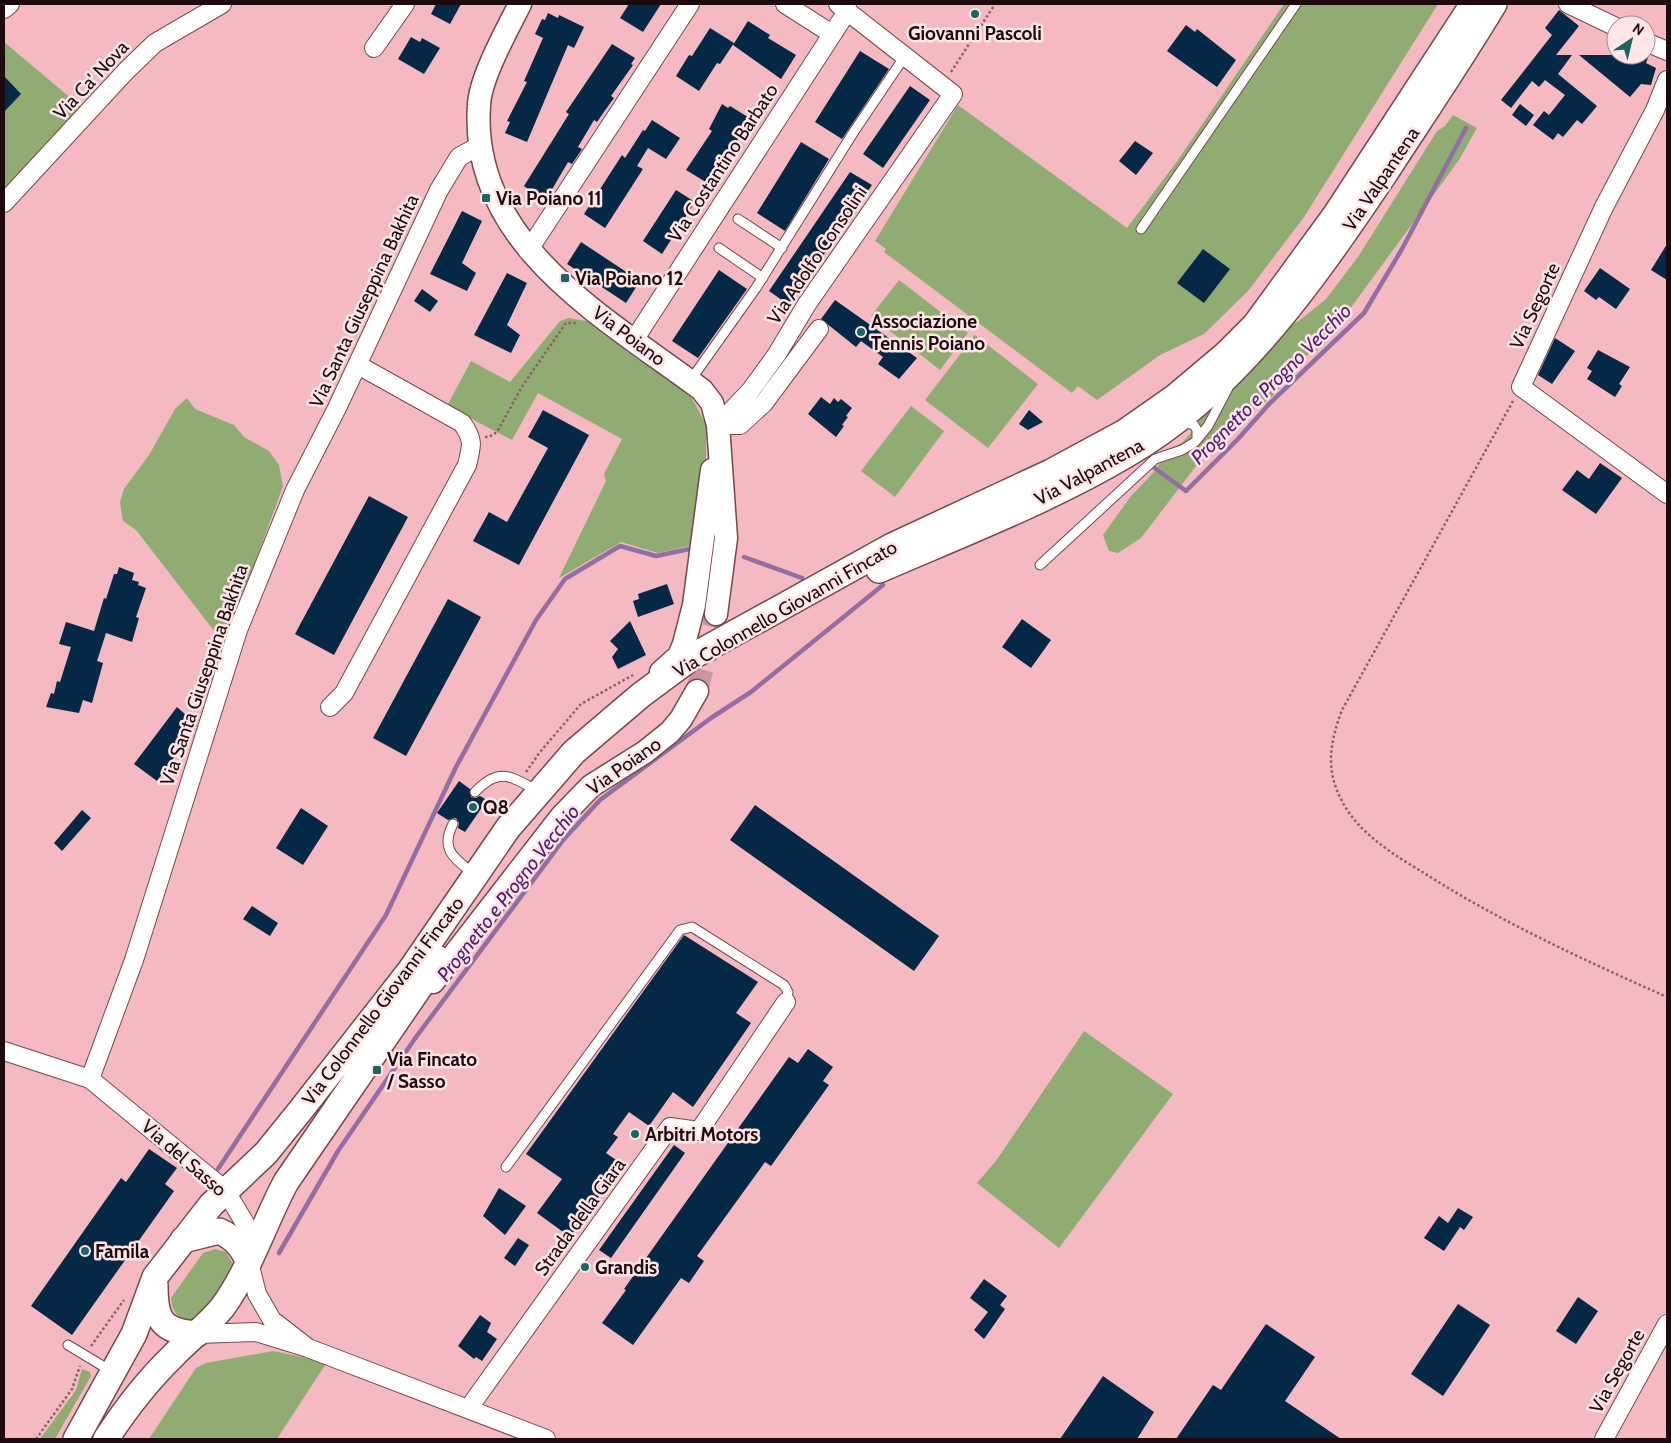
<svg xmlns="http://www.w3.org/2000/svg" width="1671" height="1443" viewBox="0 0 1671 1443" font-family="Cabin,sans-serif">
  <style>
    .green { fill: #90ac73 }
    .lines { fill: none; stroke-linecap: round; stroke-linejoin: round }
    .stream { stroke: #926ea4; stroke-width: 4.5 }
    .building { fill: #052846 }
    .tertiary-tunnel { stroke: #c9969d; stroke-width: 22; stroke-dasharray: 22 11; stroke-linecap: butt }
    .service-casing { stroke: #79474f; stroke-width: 11 }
    .minor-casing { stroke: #79474f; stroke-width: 20 }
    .tertiary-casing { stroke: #79474f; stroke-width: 25 }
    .secondary-casing { stroke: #79474f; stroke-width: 28 }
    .path { stroke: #886167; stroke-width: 2.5; stroke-dasharray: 2.5 2.5; stroke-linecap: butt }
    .service { stroke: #fff; stroke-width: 9 }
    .minor { stroke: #fff; stroke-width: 18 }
    .tertiary { stroke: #fff; stroke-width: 22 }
    .secondary { stroke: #fff; stroke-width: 25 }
    .poi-dot { fill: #1a6662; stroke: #fee5e8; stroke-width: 2 }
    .labels { text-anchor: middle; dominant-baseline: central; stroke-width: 5; stroke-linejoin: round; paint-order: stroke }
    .poi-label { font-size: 19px; font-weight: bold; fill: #1e0a0e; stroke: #fee5e8; text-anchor: start }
    .street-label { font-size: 19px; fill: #1e0a0e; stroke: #fee5e8 }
    .water-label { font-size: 20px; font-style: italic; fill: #521c73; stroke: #fee5e8 }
  </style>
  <rect width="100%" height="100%" fill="#f4b9c1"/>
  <path class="green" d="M 1284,4 L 1438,4 L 1304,217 L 1248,291 L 1204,334 L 1160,355 L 1097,400 L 1078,386 L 1072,393 L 884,252 L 886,249 L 875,241 L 958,105 L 1127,228 L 1178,160 Z
    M 4,42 L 85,110 L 4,201 Z
    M 1453,115 L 1477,128 L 1459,160 L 1322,347 L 1295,362 L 1285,381 L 1270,399 L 1251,411 L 1212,445 L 1141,538 L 1118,553 L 1109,551 L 1103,535 L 1131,496 L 1154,472 L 1170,448 L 1182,443 L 1189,435 L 1221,390 L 1267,337 L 1299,321 L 1326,299 L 1358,257 L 1437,131 L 1445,126 Z
    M 899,280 L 968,333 L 940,370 L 871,316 Z
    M 590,316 L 692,398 L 706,425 L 706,462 L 693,545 L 658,553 L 621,542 L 559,578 L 606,481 L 604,474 L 622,439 L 538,393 L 512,440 L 447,406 L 471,361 L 510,382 L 560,321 L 569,318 L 586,321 Z
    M 975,335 L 1038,384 L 988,448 L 925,400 Z
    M 187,398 L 195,409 L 234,425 L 244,437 L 269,451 L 279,465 L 283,486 L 225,645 L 136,530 L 123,521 L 120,502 L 124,489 L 149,455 L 175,409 Z
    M 911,406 L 944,431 L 895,497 L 861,471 Z
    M 1084,1031 L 1173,1094 L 1059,1248 L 977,1183 L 996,1161 Z
    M 215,1249 L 226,1252 L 233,1264 C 228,1285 209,1311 190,1322 C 177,1317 172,1312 171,1298 L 203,1253 Z
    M 273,1351 L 327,1362 L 277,1439 L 149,1439 L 196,1368 L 206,1363 Z
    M 82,1369 L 90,1372 L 91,1376 L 55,1439 L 40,1439 L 76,1390 Z"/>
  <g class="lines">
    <path class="stream" d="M 1152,466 L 1186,491 L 1238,439 L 1270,403 L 1364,313 L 1402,249 L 1466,128
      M 744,557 L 802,578
      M 218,1169 L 386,915 L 456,767 L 536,620 L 565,579 L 620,546 L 656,556 L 694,548
      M 279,1253 L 338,1151 L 416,1037 L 564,839 L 600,800 L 711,718 L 751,692 L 883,585"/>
  </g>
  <path class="building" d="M 436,4 L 461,4 L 450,24 L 431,14 Z
    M 629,4 L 661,4 L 643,32 L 620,18 Z
    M 1559,10 L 1579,26 L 1556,55 L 1572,55 L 1558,74 L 1597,106 L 1582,124 L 1577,120 L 1563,137 L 1558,133 L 1553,140 L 1533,125 L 1544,111 L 1549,115 L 1565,95 L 1545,80 L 1539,87 L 1532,81 L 1511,108 L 1501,100 L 1552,35 L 1545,28 Z
    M 548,13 L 558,18 L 559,15 L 584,27 L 574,48 L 568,45 L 527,142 L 505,133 L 510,122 L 507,121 L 527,82 L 524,81 L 543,38 L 535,34 L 542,19 L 545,20 Z
    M 748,21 L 770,35 L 768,38 L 796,55 L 781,79 L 733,45 Z
    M 1186,25 L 1195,32 L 1197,29 L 1236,60 L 1217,87 L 1167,51 Z
    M 710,28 L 734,43 L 720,64 L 717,63 L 699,91 L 676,76 L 689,55 L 692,56 Z
    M 411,37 L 420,42 L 422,38 L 440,48 L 424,74 L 398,59 Z
    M 612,44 L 635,58 L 631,64 L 633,65 L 611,96 L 614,98 L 606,109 L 597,122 L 594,120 L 578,147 L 582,149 L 572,164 L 568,162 L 543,205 L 525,193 L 528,189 L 524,186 L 569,114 L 566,112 Z
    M 860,51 L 889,69 L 842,139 L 815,122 Z
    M 1579,55 L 1649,55 L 1646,63 L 1656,68 L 1651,85 L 1641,84 L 1630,97 Z
    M 4,76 L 21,94 L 4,112 Z
    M 910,86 L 930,100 L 883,168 L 863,154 Z
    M 722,104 L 728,108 L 730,106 L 751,119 L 724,161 L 730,165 L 714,187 L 686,170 L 712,131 L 709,129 Z
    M 1520,104 L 1534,115 L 1526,126 L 1512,115 Z
    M 652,120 L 680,138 L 666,159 L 648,148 L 637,166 L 643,169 L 605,228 L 584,214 L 622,155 L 625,158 L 643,130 L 645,131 Z
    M 1135,141 L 1153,153 L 1136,175 L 1119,161 Z
    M 801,142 L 829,159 L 785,231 L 757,213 Z
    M 850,172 L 872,185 L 789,305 L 769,291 Z
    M 676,190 L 695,202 L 662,254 L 643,241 Z
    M 462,211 L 482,221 L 462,263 L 476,273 L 467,291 L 430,274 Z
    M 581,242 L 640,281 L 626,303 L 567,264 Z
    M 1667,244 L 1667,280 L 1651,270 Z
    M 1203,249 L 1230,269 L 1204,303 L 1177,283 Z
    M 1600,268 L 1630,289 L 1616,309 L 1599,297 L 1596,300 L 1584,291 Z
    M 719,270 L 747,289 L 698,358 L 672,341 Z
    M 507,273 L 527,283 L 507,325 L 520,335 L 511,353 L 474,335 Z
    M 422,289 L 438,301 L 430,312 L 414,301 Z
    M 835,300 L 917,358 L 899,379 L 878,364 L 883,357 L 861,341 L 856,347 L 821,319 Z
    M 1555,338 L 1575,351 L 1552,384 L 1538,375 Z
    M 1598,350 L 1630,367 L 1619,384 L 1622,386 L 1615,397 L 1587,379 L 1592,371 L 1587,368 Z
    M 821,397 L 830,404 L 834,398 L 838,402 L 841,399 L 852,408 L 846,416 L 848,417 L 842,425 L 844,426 L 836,437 L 808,414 Z
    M 543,410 L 589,435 L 519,565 L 473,541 L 489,512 L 507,522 L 548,448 L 528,437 Z
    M 1029,410 L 1043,422 L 1028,430 L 1019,424 Z
    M 1600,463 L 1622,478 L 1596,514 L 1562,490 L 1577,470 L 1589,479 Z
    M 369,496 L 408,517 L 334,655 L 295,634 Z
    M 119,567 L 134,573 L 132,580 L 139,582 L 138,585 L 146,588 L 136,617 L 139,618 L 132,642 L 106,633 L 97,661 L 103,663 L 92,703 L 83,700 L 79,713 L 46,707 L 51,693 L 54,694 L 57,681 L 60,682 L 71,647 L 59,644 L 66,622 L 94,631 L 104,598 L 106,599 L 114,574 L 117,574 Z
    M 667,584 L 674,604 L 638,617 L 633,601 L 639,599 L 638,594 Z
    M 448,599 L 481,617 L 406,756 L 373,738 Z
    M 1022,619 L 1051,640 L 1031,668 L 1002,647 Z
    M 630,621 L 646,655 L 618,669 L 612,657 L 618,649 L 610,641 Z
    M 177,707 L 197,725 L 157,781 L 134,764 Z
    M 459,781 L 470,789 L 471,797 L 476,798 L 480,796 L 487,800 L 465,832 L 458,828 L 459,823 L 456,818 L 448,820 L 437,813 Z
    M 755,805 L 939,936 L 914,971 L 730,840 Z
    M 301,808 L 328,826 L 303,865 L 276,848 Z
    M 82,810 L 91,818 L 62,851 L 54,843 Z
    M 252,906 L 278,923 L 270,936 L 243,919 Z
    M 684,935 L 758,982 L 736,1013 L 751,1023 L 693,1107 L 673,1092 L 649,1126 L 629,1112 L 613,1134 L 618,1137 L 606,1153 L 622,1164 L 570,1237 L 537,1213 L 562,1179 L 526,1154 Z
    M 808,1049 L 833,1067 L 823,1081 L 829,1085 L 771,1166 L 765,1162 L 697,1256 L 704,1261 L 689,1283 L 681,1278 L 633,1345 L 602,1323 L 626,1290 L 624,1289 L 789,1057 L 798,1063 Z
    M 674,1145 L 685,1153 L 611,1258 L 599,1250 Z
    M 149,1149 L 177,1168 L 165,1184 L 174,1191 L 72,1335 L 31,1306 L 121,1178 L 126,1182 Z
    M 499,1188 L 526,1206 L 505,1235 L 483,1216 Z
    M 1458,1208 L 1473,1217 L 1464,1230 L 1460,1227 L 1444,1251 L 1424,1238 L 1439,1216 L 1448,1223 Z
    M 518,1238 L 529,1245 L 515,1266 L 504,1258 Z
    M 984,1279 L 1007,1296 L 1000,1305 L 1005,1309 L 984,1339 L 974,1330 L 988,1312 L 970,1298 Z
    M 1578,1297 L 1598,1311 L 1576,1344 L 1556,1331 Z
    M 1458,1304 L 1490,1325 L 1443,1396 L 1411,1374 Z
    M 480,1315 L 491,1323 L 487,1332 L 497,1339 L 482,1361 L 476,1357 L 474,1359 L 458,1346 Z
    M 1266,1324 L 1315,1357 L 1285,1401 L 1341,1439 L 1176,1439 L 1213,1385 L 1221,1390 Z
    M 1103,1376 L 1154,1412 L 1137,1439 L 1060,1439 Z"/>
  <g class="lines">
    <path class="tertiary-tunnel" d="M 697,691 L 716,614"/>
    <g class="service-casing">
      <path id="service" d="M 738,219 L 782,248
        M 1141,229 L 1296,4
        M 719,248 L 763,278
        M 690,381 L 756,288 L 853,133 L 905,56
        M 1182,422 L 1194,425 L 1197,430 L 1197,439
        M 1040,565 L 1155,459 L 1182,450 L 1195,442 L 1208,426 L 1228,388
        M 475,792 C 500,766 511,777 538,791
        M 453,824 C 439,851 456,859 475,875
        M 506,1167 L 680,930 L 692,927 L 784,985 L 788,992 L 786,1002
        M 68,1345 L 111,1371"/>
    </g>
    <g class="minor-casing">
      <path id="minor" d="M 785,4 L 832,34
        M 1568,4 L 1616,27
        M 4,9 L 10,4
        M 1646,42 L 1667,51
        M 374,48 L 405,4
        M 1667,80 L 1655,110 L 1604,207 L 1521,387 L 1667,494
        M 4,203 L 126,71 L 155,43 L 222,4
        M 528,251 L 690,4
        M 634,340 L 848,10
        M 718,425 L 751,390 L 777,354 L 807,304 L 953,94 L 838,4
        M 718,425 L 740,425 L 764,403 L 819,329
        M 330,707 L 344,693 L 467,465 C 472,445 474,440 462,423 L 358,365
        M 4,1051 L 90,1079 L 225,1190 L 246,1225 L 250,1244 L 249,1262 L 257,1294 L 272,1320 L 308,1348
        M 90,1079 L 134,960 L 238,630 L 295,490 L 337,408 L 439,190 L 459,157 L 479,146
        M 197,1334 L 256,1332 L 308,1348 L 546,1439
        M 468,1409 L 670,1127 L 699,1131 L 786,1002
        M 1604,1439 L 1667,1324"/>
    </g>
    <g class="tertiary-casing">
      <path id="tertiary" d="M 520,4 C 507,30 480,78 479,105 C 469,244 606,318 702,390 L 712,403 L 718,425 L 726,538 L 716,614
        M 661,672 L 679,656 L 684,644 L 694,605 L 712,470
        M 433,982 L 561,817 L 591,786 L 645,752 L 670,732 L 681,719 L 697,691"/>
    </g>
    <g class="secondary-casing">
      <path id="secondary" d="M 879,570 C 962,534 1048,501 1126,455 C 1238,390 1313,280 1384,175 C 1421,118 1459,62 1494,4
        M 183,1240 L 219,1231 C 235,1238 241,1246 249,1262
        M 155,1285 C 155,1320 161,1331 197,1334
        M 76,1439 L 134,1334 L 155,1277 L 211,1205 L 266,1153 L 300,1111 L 409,972 L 508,828 L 574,752 L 641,695 L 695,655 L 892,546 L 1051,472 L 1125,432 L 1175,397 L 1226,354 L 1255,325 L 1336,214 L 1473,4
        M 106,1439 C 125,1410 148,1380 173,1356 C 189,1339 207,1326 222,1308 C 250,1270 264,1223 286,1182 L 439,959"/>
    </g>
    <path class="path" d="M 951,72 L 995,4
      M 1513,401 L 1342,710 C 1330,742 1325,770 1342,801 C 1358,833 1394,855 1424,873 C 1501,922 1584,960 1667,997
      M 485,437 L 489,437 L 497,432 L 523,385 L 566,323 L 578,323
      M 526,772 L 540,752 L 581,704 L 633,675
      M 91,1346 L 124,1300
      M 36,1439 L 72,1389 L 80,1366"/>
    <use href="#service" class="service"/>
    <use href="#minor" class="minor"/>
    <use href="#tertiary" class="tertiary"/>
    <use href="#secondary" class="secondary"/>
  </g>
  <g class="poi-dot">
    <circle cx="975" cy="14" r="5"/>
    <rect x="481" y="193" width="10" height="10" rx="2.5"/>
    <rect x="560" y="273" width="10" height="10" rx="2.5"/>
    <circle cx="861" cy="332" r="5"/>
    <circle cx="473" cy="807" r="5"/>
    <rect x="372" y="1065" width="10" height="10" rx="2.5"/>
    <circle cx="635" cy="1134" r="5"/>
    <circle cx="85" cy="1251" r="5"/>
    <circle cx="585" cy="1267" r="5"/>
  </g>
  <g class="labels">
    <g class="poi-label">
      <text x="975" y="33" text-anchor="middle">Giovanni Pascoli</text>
      <text x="496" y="198">Via Poiano 11</text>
      <text x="575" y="278">Via Poiano 12</text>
      <text x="871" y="321">Associazione<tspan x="871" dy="22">Tennis Poiano</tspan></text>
      <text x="483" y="807">Q8</text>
      <text x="387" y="1059">Via Fincato<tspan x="387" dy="22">/ Sasso</tspan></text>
      <text x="645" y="1134">Arbitri Motors</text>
      <text x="95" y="1251">Famila</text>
      <text x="595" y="1267">Grandis</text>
    </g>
    <g class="street-label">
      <text transform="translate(91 80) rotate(-47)">Via Ca' Nova</text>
      <text transform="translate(723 163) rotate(-57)">Via Costantino Barbato</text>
      <text transform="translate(1381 179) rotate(-56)">Via Valpantena</text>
      <text transform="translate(817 255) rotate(-56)">Via Adolfo Consolini</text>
      <text transform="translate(364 301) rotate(-65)">Via Santa Giuseppina Bakhita</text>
      <text transform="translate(1535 306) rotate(-65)">Via Segorte</text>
      <text transform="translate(629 336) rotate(37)">Via Poiano</text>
      <text transform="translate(1089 472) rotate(-28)">Via Valpantena</text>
      <text transform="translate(785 609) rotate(-30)">Via Colonnello Giovanni Fincato</text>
      <text transform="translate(204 675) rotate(-71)">Via Santa Giuseppina Bakhita</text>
      <text transform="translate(624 766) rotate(-35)">Via Poiano</text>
      <text transform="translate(383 1001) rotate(-53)">Via Colonnello Giovanni Fincato</text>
      <text transform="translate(184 1158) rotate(41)">Via del Sasso</text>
      <text transform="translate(580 1217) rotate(-54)">Strada della Giara</text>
      <text transform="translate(1617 1371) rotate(-61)">Via Segorte</text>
    </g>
    <g class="water-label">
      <text transform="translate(1271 384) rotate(-45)">Prognetto e Progno Vecchio</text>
      <text transform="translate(508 893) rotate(-52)">Prognetto e Progno Vecchio</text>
    </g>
  </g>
  <rect width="1671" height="1443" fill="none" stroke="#1e0a0e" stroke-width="10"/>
  <g transform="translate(1631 40) rotate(35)"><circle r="24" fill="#fee5e8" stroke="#a48d91"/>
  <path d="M0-4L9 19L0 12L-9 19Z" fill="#1a6662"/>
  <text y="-8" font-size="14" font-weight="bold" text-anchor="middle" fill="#1e0a0e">N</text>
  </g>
</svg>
